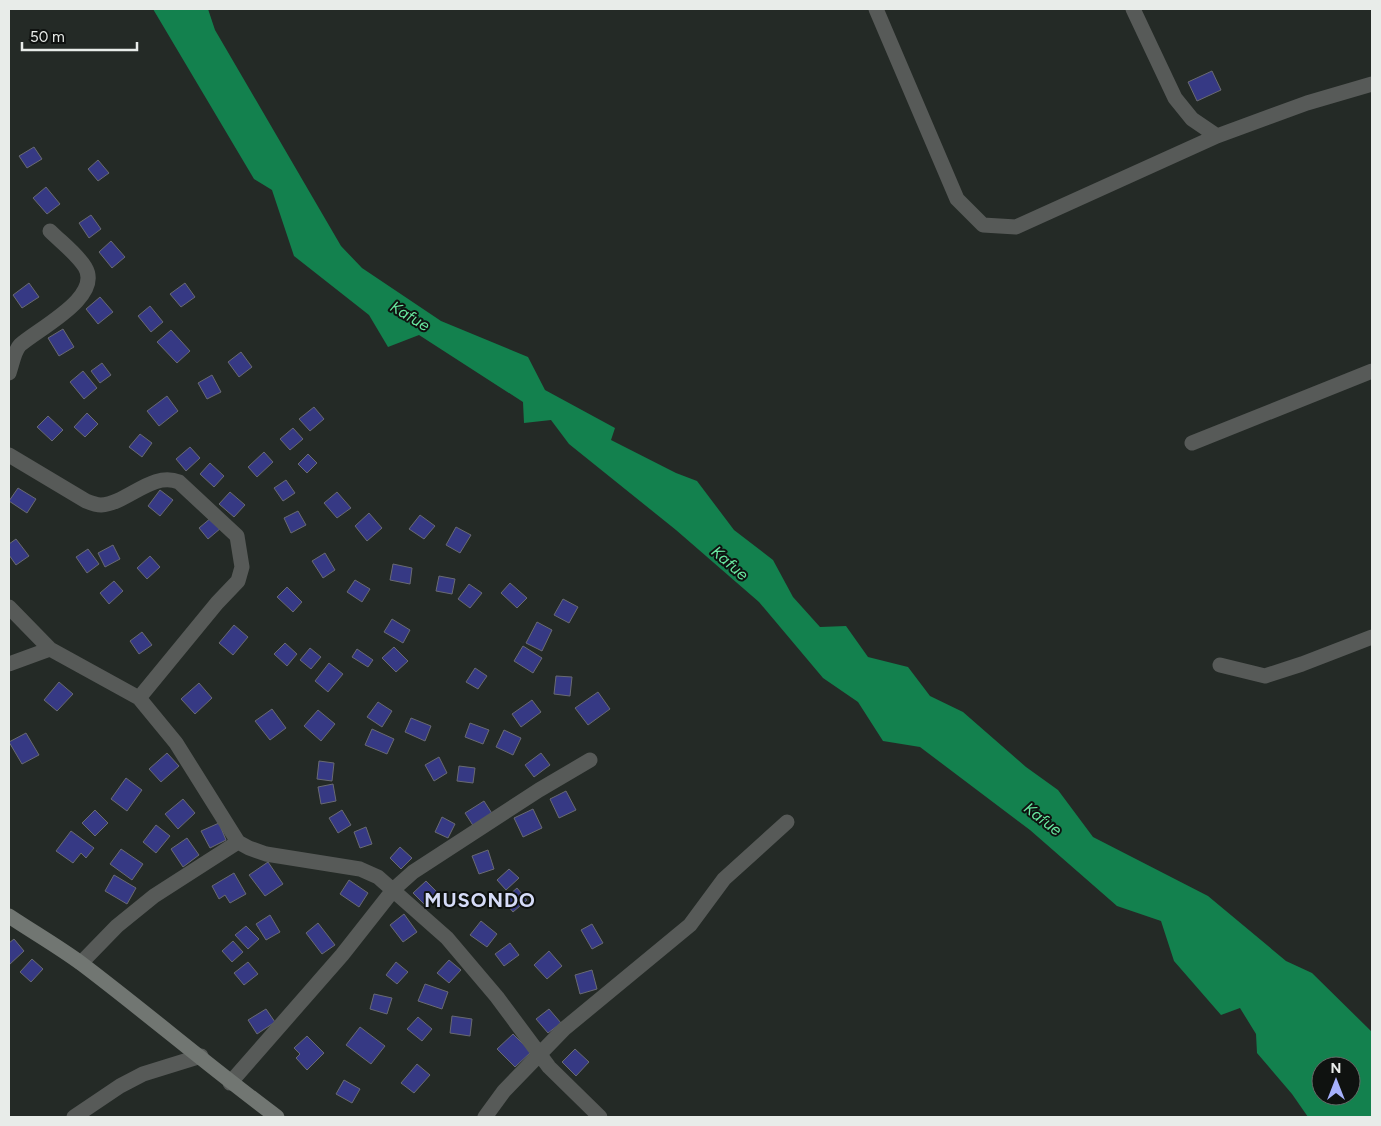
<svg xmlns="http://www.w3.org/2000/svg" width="1381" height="1126" viewBox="0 0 1381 1126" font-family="Figtree,sans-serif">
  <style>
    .water { fill: #13814e; fill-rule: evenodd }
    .building { fill: #363984; stroke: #696a72 }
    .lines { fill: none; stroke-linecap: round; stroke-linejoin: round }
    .street { stroke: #575a58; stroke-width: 15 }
    .secondary { stroke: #717672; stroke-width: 15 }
    .labels { text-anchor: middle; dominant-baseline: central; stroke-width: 4; stroke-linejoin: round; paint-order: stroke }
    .water-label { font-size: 16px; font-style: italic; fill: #68e8a0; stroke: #0f1210 }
    .district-label { font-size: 20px; font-weight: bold; letter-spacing: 1px; fill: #d6dcf8; stroke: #0f1210 }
  </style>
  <rect width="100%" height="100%" fill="#242a26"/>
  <path class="water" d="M 153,9 L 208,9 L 215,30 L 341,246 L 362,268 L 441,321 L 528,357 L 545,390 L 615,428 L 611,440 L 676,473 L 697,481 L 734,530 L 773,560 L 793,597 L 820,627 L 846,626 L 868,657 L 908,667 L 930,696 L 963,712 L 1026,767 L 1058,790 L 1093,837 L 1208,896 L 1286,961 L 1312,973 L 1372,1032 L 1372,1117 L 1308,1117 L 1292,1094 L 1257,1053 L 1256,1034 L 1240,1008 L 1221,1015 L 1174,961 L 1161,921 L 1117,906 L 1030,830 L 920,747 L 883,741 L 858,702 L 823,678 L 759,602 L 676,530 L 569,444 L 551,420 L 524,423 L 523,402 L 419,335 L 388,347 L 369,315 L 294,256 L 272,190 L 254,179 ZM 1321,1066 L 1351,1066 L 1351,1096 L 1321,1096 Z"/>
  <path class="building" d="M 1212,71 L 1221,90 L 1197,101 L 1188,82 Z
    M 34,147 L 42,159 L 27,168 L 19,156 Z
    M 98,160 L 109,173 L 98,181 L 88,169 Z
    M 46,187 L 60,204 L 47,214 L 33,198 Z
    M 91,215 L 101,229 L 89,238 L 79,223 Z
    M 111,241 L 125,257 L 112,268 L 99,252 Z
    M 29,283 L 39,297 L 22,308 L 13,295 Z
    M 185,283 L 195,297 L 181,307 L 170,294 Z
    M 100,297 L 113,312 L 98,324 L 86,309 Z
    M 150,306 L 163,322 L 151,332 L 138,316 Z
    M 63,329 L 74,347 L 59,356 L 48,338 Z
    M 171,330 L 190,351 L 177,363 L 157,342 Z
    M 241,352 L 252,367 L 239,377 L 228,362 Z
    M 102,363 L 111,375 L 100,383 L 91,371 Z
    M 83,371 L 97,388 L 84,399 L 70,382 Z
    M 212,375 L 221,392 L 207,399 L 198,383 Z
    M 167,396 L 178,411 L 159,426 L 147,411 Z
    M 314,407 L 324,419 L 310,431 L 299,419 Z
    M 87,413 L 98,424 L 85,437 L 74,427 Z
    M 48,416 L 63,430 L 52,441 L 37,427 Z
    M 293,428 L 303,439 L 290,450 L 280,439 Z
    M 140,434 L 152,443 L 142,457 L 129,447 Z
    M 190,447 L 200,458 L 186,471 L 176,459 Z
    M 264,452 L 273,462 L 257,477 L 248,467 Z
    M 308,454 L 317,463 L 307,473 L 298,464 Z
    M 210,463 L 224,476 L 214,487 L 200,474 Z
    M 286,480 L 295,493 L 283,501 L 274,488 Z
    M 18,488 L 36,499 L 27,513 L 9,501 Z
    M 160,490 L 173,500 L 160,516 L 148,506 Z
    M 230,492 L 245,505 L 234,517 L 219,504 Z
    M 337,492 L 351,508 L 337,518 L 324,503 Z
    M 298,511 L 306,525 L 291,533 L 284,518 Z
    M 369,513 L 382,528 L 367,541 L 355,526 Z
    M 420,515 L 435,526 L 424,539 L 409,529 Z
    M 212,517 L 221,528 L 208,539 L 199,528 Z
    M 456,527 L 471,535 L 460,553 L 446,545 Z
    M 16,539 L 29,556 L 16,565 L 9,555 L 9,544 Z
    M 113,545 L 120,559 L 105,567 L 98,553 Z
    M 88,549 L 99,564 L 87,573 L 76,557 Z
    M 325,553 L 335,570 L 323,578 L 312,561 Z
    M 150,556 L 160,567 L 147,579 L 137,568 Z
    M 393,564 L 412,568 L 410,584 L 390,580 Z
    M 439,576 L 455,579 L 452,594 L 436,591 Z
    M 355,580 L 370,589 L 362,602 L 347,592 Z
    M 114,581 L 123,591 L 109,604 L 100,593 Z
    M 510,583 L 527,598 L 517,608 L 501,593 Z
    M 469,584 L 482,593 L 470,608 L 458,599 Z
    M 287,587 L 302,602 L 293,612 L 277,597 Z
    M 563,599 L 578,607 L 569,623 L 554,615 Z
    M 392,619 L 410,630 L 403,643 L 384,632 Z
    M 537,622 L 552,630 L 542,651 L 526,643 Z
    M 234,625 L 248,637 L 233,655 L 219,643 Z
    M 142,632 L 152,645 L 139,654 L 130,641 Z
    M 285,643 L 297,654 L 287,666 L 274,654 Z
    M 523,646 L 542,658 L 533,673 L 514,661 Z
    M 394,647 L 408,661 L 396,672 L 382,658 Z
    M 310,648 L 321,657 L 311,669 L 300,660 Z
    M 357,649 L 373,660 L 368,667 L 352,657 Z
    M 329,663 L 343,674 L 328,692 L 315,681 Z
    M 475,668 L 487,676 L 478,689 L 466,682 Z
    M 556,676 L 572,677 L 570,696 L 554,694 Z
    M 59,682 L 73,694 L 57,711 L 44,700 Z
    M 199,683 L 212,698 L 195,714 L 181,699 Z
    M 598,692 L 610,709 L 588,725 L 575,708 Z
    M 532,700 L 541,712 L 521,727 L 512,714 Z
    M 378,702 L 392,711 L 382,727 L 367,717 Z
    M 272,709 L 286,728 L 270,740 L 255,721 Z
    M 318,710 L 335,724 L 321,741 L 304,726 Z
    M 411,718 L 431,726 L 425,741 L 405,732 Z
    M 470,723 L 489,730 L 483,744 L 465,737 Z
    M 372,729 L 394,739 L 387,754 L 365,745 Z
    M 504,730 L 521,738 L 513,755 L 496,747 Z
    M 26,733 L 39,755 L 22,764 L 9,742 Z
    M 167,753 L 179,766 L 161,782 L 149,769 Z
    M 541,753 L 550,765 L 534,777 L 525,765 Z
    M 439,757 L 447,773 L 434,781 L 425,765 Z
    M 319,761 L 334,763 L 332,781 L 317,779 Z
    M 459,766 L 475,768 L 473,783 L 457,781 Z
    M 126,778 L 142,790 L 127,811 L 111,799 Z
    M 333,784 L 336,801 L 321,804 L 318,787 Z
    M 566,791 L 576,810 L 559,818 L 550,799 Z
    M 183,799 L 195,813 L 178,829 L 165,814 Z
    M 484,801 L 493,815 L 474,827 L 465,813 Z
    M 533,809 L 542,828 L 523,837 L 514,818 Z
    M 95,810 L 108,823 L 95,836 L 82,823 Z
    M 342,810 L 351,825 L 338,833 L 329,818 Z
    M 442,817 L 455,824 L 448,838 L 435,832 Z
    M 219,823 L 226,840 L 210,848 L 201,831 Z
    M 156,825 L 170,836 L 156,853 L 143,842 Z
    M 366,827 L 372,844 L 360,848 L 354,832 Z
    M 71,831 L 94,848 L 86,858 L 81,853 L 73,863 L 56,851 Z
    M 187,838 L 199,855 L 183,867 L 171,849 Z
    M 400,847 L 412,858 L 401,869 L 390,858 Z
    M 121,849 L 143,864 L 132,880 L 110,864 Z
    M 488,850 L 494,869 L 479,874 L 472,856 Z
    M 268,862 L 283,884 L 265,896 L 249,875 Z
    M 509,869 L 519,878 L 506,890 L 497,880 Z
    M 234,873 L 246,894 L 230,903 L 225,895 L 219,899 L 212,886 Z
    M 114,875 L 136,888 L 127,904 L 105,891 Z
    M 349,880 L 368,893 L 359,907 L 340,894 Z
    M 426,881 L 440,895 L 427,907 L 413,893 Z
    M 517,888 L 527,900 L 513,912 L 503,900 Z
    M 404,914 L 417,932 L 403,942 L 390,925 Z
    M 270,915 L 280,932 L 266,940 L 256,924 Z
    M 481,921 L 497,934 L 487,947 L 470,935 Z
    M 318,923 L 335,945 L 322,954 L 306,933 Z
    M 592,924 L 603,943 L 592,949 L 581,930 Z
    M 246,926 L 259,939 L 248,949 L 235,935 Z
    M 14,939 L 24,951 L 9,965 L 9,943 Z
    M 233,941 L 243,952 L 232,962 L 222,951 Z
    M 510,943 L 519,955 L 504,966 L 495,954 Z
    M 549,951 L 562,966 L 547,979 L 534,965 Z
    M 32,959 L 43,969 L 31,982 L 20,972 Z
    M 449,960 L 461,970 L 449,983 L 437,973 Z
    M 248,962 L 258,974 L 244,985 L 234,973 Z
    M 396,962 L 408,972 L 397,984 L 386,975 Z
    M 592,970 L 597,989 L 580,994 L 575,975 Z
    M 425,984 L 448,992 L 442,1009 L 418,1001 Z
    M 374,994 L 392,998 L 387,1014 L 370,1009 Z
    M 266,1009 L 275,1022 L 257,1034 L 248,1020 Z
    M 549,1009 L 561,1023 L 548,1033 L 536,1019 Z
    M 452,1016 L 472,1019 L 470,1036 L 450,1033 Z
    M 418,1017 L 432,1029 L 422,1041 L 407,1029 Z
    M 360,1027 L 385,1046 L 371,1064 L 346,1045 Z
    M 513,1034 L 531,1052 L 515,1067 L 497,1049 Z
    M 307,1036 L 324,1053 L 307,1070 L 296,1058 L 300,1054 L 294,1048 Z
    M 575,1049 L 589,1062 L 576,1076 L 562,1062 Z
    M 417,1064 L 430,1075 L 414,1093 L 401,1083 Z
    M 344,1080 L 360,1089 L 352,1103 L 336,1094 Z"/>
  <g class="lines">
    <path class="street" d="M 876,9 L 957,199 L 983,225 L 1016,227 L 1217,136 L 1307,103 L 1372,84
      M 1133,9 L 1175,98 L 1192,119 L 1217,136
      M 9,373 C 12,365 14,351 20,345 C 39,328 103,297 85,267 C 77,254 61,242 50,231
      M 1192,443 L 1372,371
      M 9,455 L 86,501 C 91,503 97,505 101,505 C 128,503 152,471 179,482 L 237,536 L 242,567 L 238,581 L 217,603 L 139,698
      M 9,607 L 50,649 L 9,664
      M 50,649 L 139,698 L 176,743 L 238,842
      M 1220,665 L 1265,676 L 1302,664 L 1372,637
      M 81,963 L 117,926 L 154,896 L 238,842 L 249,848 L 266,854 L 360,869 L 378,877 L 447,938 L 497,997 L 549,1067 L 600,1117
      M 230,1083 L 342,955 L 394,889 L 413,872 L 539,790 L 590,760
      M 74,1117 L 120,1086 L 143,1074 L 201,1056
      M 485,1117 L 504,1091 L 564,1029 L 690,925 L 724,879 L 787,822"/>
    <path class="secondary" d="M 9,916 C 33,932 59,947 82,964 C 148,1014 211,1068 277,1117"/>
  </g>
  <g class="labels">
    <g class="water-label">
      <text transform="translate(410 316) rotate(31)">Kafue</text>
      <text transform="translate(730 563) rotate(41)">Kafue</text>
      <text transform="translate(1043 819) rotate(38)">Kafue</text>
    </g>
    <g class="district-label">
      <text x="480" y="900">MUSONDO</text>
    </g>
  </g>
  <rect width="1381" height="1126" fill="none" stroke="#e8ece9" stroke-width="20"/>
  <g transform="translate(1336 1081)"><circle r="24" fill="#0f1210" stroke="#666967"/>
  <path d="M0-4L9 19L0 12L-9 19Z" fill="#a6b1fc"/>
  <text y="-8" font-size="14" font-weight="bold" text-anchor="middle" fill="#e8ece9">N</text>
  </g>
  <path d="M22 42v8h115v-8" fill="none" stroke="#e8ece9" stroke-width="2.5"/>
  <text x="30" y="42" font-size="15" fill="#e8ece9" stroke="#0f1210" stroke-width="4" paint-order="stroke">50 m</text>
</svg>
